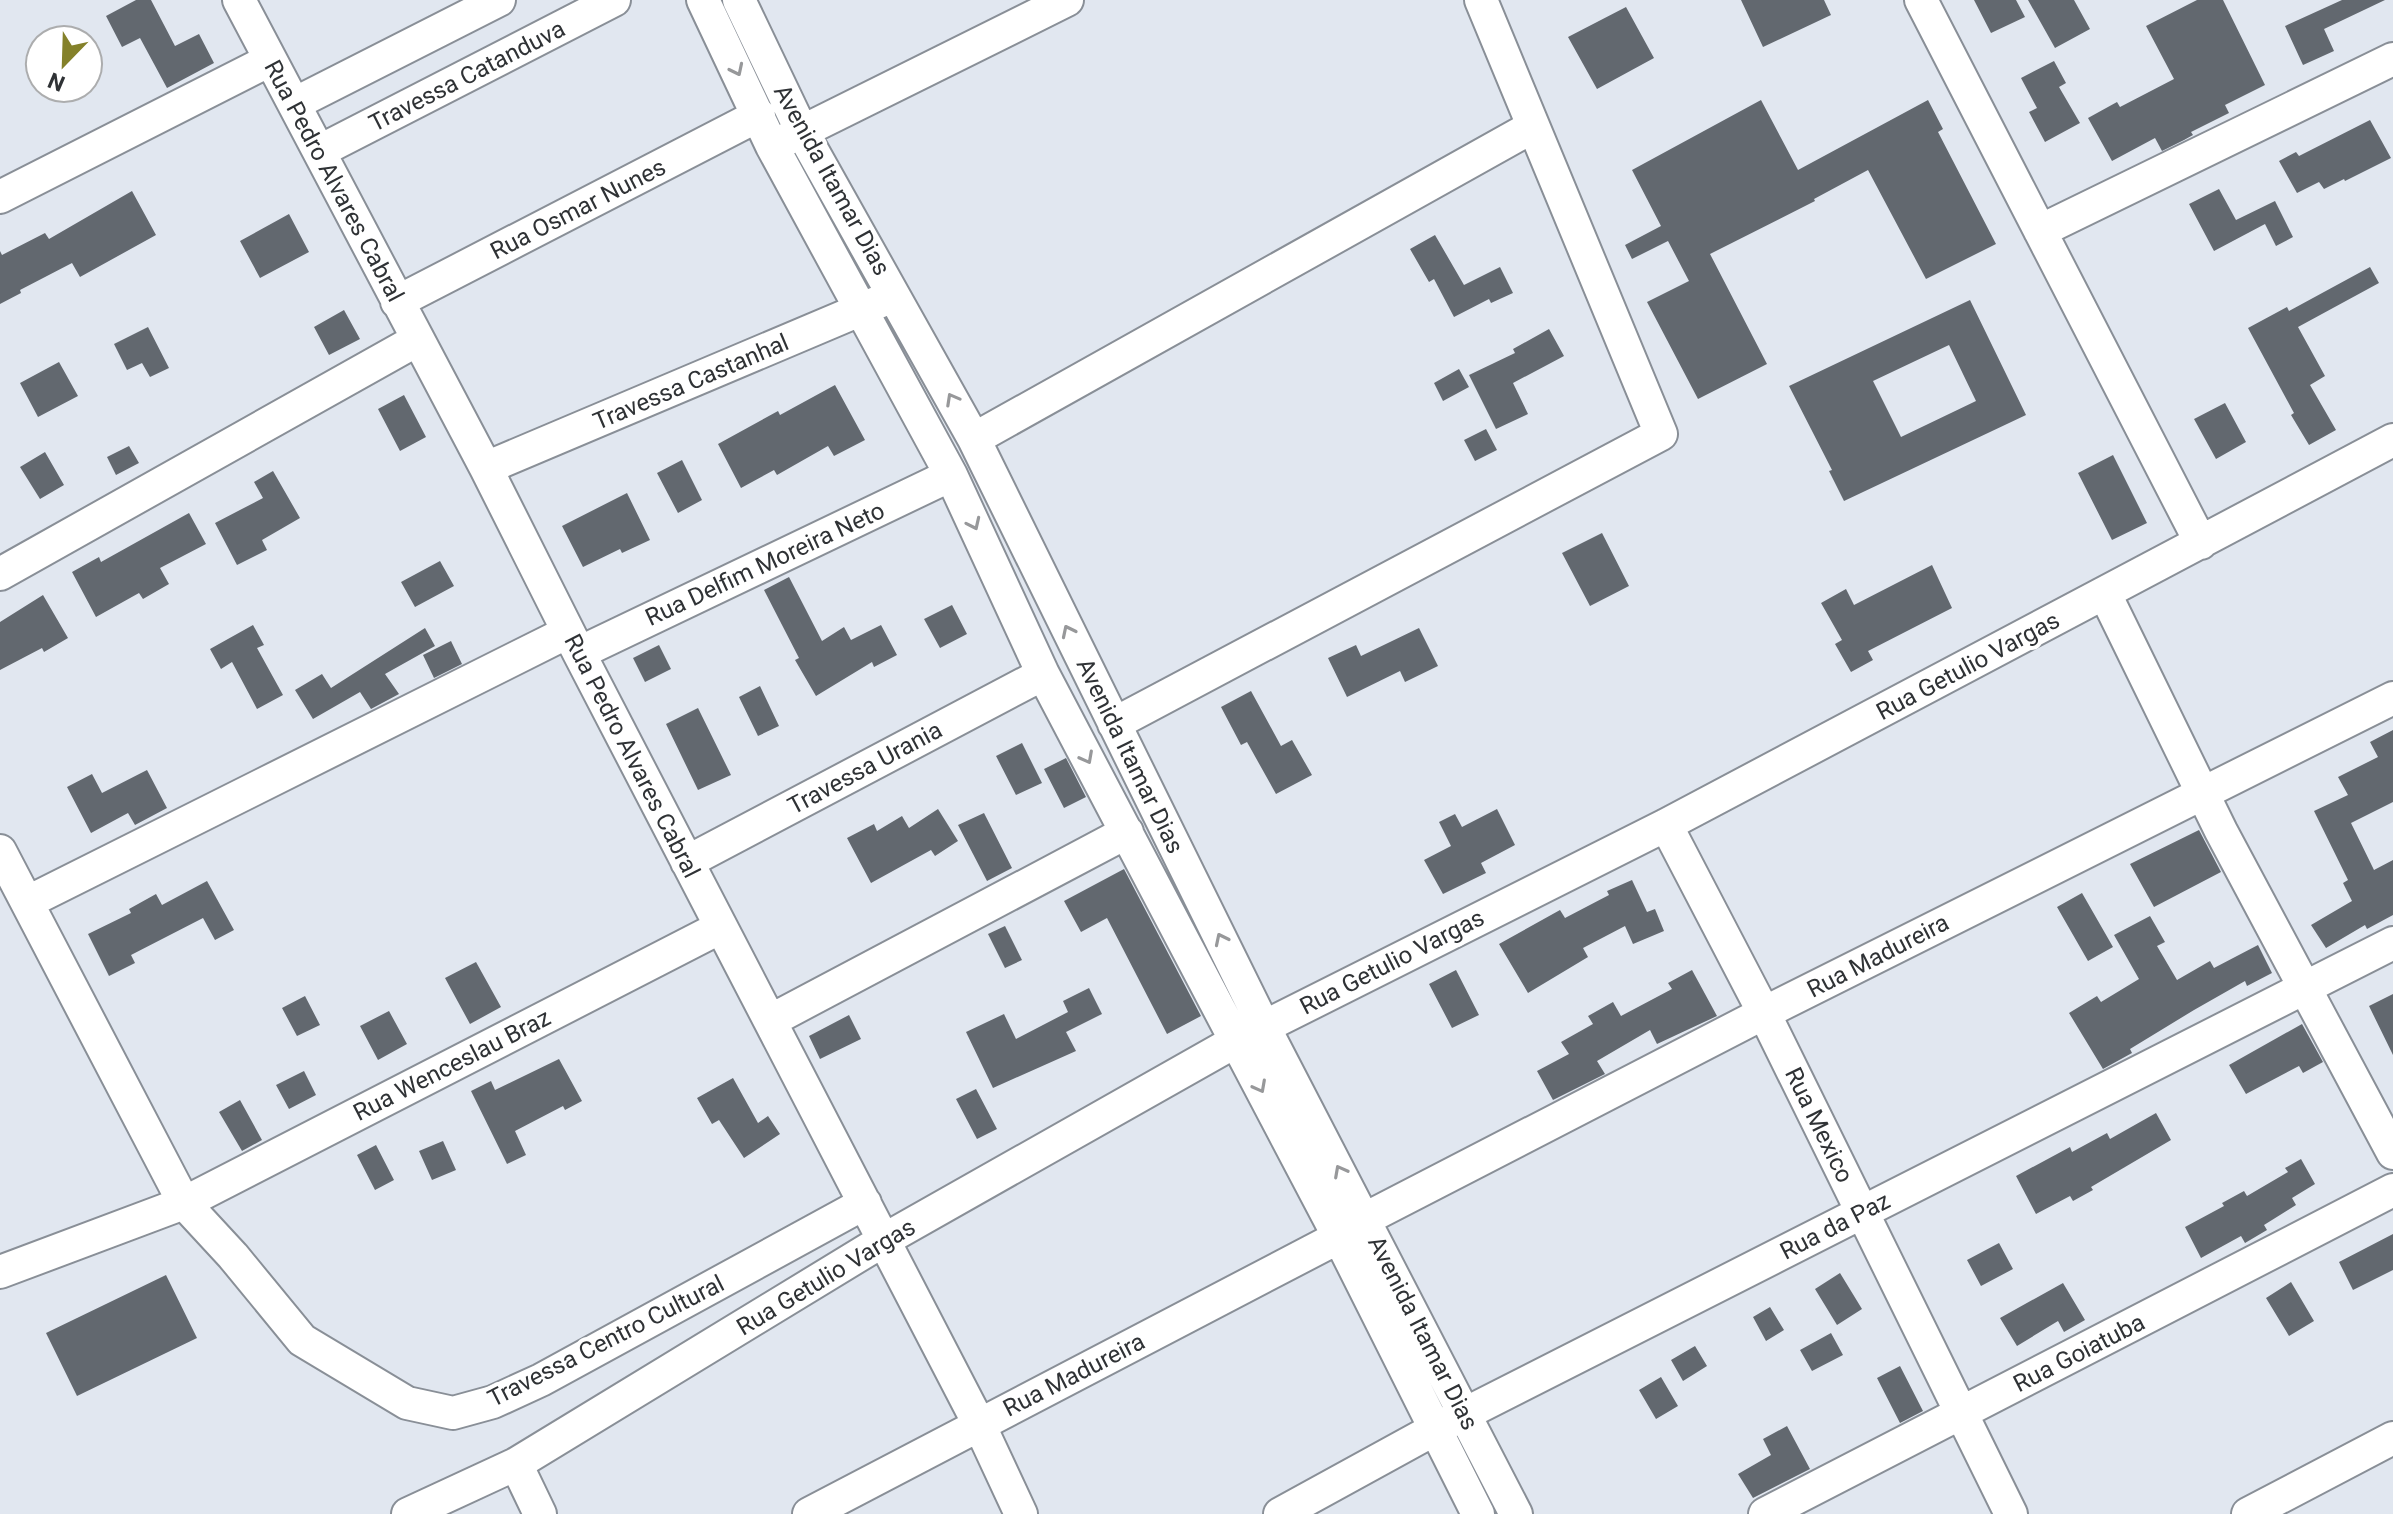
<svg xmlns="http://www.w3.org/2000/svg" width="2393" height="1514" viewBox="0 0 2393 1514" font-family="Roboto,sans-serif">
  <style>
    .building { fill: #62686f; fill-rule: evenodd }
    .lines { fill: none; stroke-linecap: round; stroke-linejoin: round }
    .minor-casing { stroke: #898f97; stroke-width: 36 }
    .minor { stroke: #fff; stroke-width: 32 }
    .oneway { stroke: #97989a }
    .labels { text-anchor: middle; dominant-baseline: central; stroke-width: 8; stroke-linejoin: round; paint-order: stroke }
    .street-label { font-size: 24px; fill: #2f3235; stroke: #fff }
  </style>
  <rect width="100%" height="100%" fill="#e1e7f0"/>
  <path class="building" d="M 136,0 L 151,0 L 175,46 L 199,34 L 214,63 L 167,88 L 140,38 L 122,47 L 106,16 Z
    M 1741,0 L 1824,0 L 1831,15 L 1763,47 Z
    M 1974,0 L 2016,0 L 2025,17 L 1991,33 Z
    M 2028,0 L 2074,0 L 2090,29 L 2055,48 Z
    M 2197,0 L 2223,0 L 2265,85 L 2225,105 L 2229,113 L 2191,132 L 2193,135 L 2184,140 L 2162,151 L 2155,138 L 2112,161 L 2088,118 L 2117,102 L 2120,107 L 2174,79 L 2146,26 Z
    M 2342,0 L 2385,0 L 2324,29 L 2334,51 L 2303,65 L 2285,26 Z
    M 1626,7 L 1654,58 L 1597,89 L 1568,37 Z
    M 2054,61 L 2066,83 L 2059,87 L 2080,123 L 2045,142 L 2029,112 L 2037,108 L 2021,78 Z
    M 1761,100 L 1798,170 L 1928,100 L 1943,129 L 1938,132 L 1996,244 L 1926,279 L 1868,170 L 1814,199 L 1815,201 L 1710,254 L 1767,364 L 1698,399 L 1647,302 L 1689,281 L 1668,241 L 1632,259 L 1625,245 L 1661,226 L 1632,170 Z
    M 2370,120 L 2391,158 L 2345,181 L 2344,179 L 2324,189 L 2319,182 L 2297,193 L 2279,161 L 2296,152 L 2299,156 Z
    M 2219,189 L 2236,220 L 2275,201 L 2293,237 L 2276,246 L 2265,224 L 2214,251 L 2189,204 Z
    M 132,191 L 156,235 L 80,277 L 72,263 L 20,290 L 21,293 L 0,304 L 0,251 L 2,255 L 45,233 L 49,239 Z
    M 289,214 L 309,252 L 260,278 L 240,241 Z
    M 1435,235 L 1464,285 L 1500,267 L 1513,293 L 1491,303 L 1489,299 L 1454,317 L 1434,279 L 1429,282 L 1410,249 Z
    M 2370,267 L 2379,283 L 2298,327 L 2325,376 L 2310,385 L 2336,430 L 2309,445 L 2291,415 L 2294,413 L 2248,328 L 2287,307 L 2289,311 Z
    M 1970,300 L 2026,415 L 1844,501 L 1829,471 L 1832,470 L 1789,386 ZM 1949,345 L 1976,401 L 1901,437 L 1873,381 Z
    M 344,310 L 360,339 L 329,355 L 314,327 Z
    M 148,327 L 169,368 L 150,377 L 142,363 L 127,370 L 114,344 Z
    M 1549,329 L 1564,356 L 1513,383 L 1528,414 L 1496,429 L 1469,375 L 1515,353 L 1513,349 Z
    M 59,362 L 78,396 L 38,417 L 20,383 Z
    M 1459,369 L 1469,387 L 1443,401 L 1434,383 Z
    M 835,385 L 865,440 L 834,456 L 828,446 L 777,475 L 774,470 L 741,488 L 718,444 L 778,411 L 780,415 Z
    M 404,395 L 426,437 L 400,451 L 378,409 Z
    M 2225,403 L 2246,442 L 2216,459 L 2194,419 Z
    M 1486,429 L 1497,450 L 1475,461 L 1464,440 Z
    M 129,446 L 139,463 L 116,475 L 107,457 Z
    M 45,452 L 64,485 L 40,499 L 20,467 Z
    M 2113,455 L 2147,523 L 2112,540 L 2078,473 Z
    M 682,460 L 702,500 L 678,513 L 657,473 Z
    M 273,471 L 300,518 L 262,540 L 267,550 L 237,565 L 215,523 L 263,498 L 254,482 Z
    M 627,493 L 650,540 L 622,553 L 620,549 L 583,567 L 562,526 Z
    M 189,513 L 206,544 L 160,568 L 169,584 L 143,599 L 139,593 L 96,617 L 72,572 L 99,557 L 101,562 Z
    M 1602,533 L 1629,586 L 1590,606 L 1562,553 Z
    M 440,561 L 454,586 L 415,607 L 401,582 Z
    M 1932,565 L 1952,608 L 1868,651 L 1873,660 L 1851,672 L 1835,644 L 1842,640 L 1821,603 L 1846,589 L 1854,605 Z
    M 789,577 L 822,641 L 844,627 L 851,640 L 881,625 L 897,655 L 874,667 L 872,662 L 816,696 L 795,660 L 799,658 L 764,590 Z
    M 43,595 L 68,638 L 44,652 L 42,648 L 0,670 L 0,622 Z
    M 952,605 L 967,634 L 940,648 L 924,619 Z
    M 253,625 L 264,645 L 257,648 L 283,695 L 257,709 L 232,662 L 221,669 L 210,649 Z
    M 425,628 L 435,646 L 385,674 L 399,694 L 371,709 L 360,692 L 313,719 L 295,690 L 322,674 L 331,688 Z
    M 1419,628 L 1438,666 L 1405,682 L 1400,671 L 1347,697 L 1328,658 L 1356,645 L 1361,656 Z
    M 451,641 L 462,664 L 434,678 L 423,655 Z
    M 659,645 L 671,669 L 645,682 L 633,658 Z
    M 760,686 L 779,726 L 758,736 L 739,697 Z
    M 1251,691 L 1281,746 L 1292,740 L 1312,775 L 1276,794 L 1247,742 L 1241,745 L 1221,707 Z
    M 698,708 L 731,775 L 698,790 L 666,724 Z
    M 2393,730 L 2393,802 L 2351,823 L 2374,870 L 2393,860 L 2393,915 L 2367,929 L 2365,925 L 2326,948 L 2311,925 L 2352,901 L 2343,883 L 2348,880 L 2314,811 L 2348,795 L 2338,777 L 2378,757 L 2370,742 Z
    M 1022,743 L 1042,783 L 1016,795 L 996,756 Z
    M 1066,758 L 1086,797 L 1064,808 L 1044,769 Z
    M 147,770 L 167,808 L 135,825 L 128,813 L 91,833 L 67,787 L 92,774 L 102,793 Z
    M 938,809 L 958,841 L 935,856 L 931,850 L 871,883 L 847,838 L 874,824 L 877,831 L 902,816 L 909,828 Z
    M 1497,809 L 1515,845 L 1481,863 L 1486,873 L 1443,894 L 1424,860 L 1451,846 L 1439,822 L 1455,814 L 1462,827 Z
    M 984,813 L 1012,868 L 987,881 L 958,825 Z
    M 2199,830 L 2221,872 L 2154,907 L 2130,864 Z
    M 1124,869 L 1201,1016 L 1167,1034 L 1107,918 L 1081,932 L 1064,901 Z
    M 1632,880 L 1647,912 L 1655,909 L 1664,931 L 1633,944 L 1625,926 L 1583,948 L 1588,957 L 1528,993 L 1499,944 L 1560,910 L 1565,918 L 1609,895 L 1607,891 Z
    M 207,881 L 234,930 L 215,940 L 203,918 L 131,955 L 135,963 L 109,976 L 88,934 L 131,913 L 129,909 L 156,894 L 162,905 Z
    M 2082,893 L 2113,947 L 2088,961 L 2057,907 Z
    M 2150,916 L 2165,942 L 2157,946 L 2177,980 L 2210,961 L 2214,968 L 2258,945 L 2272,973 L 2247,986 L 2245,981 L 2194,1010 L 2130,1049 L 2132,1053 L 2103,1069 L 2069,1013 L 2097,996 L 2101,1002 L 2139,979 L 2114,935 Z
    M 1005,926 L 1022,960 L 1005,968 L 988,934 Z
    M 476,962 L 501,1007 L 470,1024 L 445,978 Z
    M 1456,970 L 1479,1015 L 1452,1028 L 1429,984 Z
    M 1692,970 L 1717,1016 L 1657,1044 L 1650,1030 L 1597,1061 L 1605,1074 L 1553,1100 L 1537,1071 L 1569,1054 L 1561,1042 L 1593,1024 L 1588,1016 L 1613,1002 L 1621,1016 L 1672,989 L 1668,983 Z
    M 1089,988 L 1102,1014 L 1066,1032 L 1076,1051 L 993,1088 L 966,1032 L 1004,1014 L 1016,1039 L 1068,1012 L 1063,1001 Z
    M 2393,994 L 2393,1055 L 2369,1006 Z
    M 305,996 L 320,1025 L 297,1036 L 282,1008 Z
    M 389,1011 L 407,1044 L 378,1060 L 360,1026 Z
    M 849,1015 L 861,1039 L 820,1059 L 809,1036 Z
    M 2302,1024 L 2323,1062 L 2303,1073 L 2299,1066 L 2246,1094 L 2229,1065 Z
    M 559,1059 L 582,1101 L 565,1110 L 563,1106 L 515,1131 L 526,1155 L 507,1164 L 471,1091 L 491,1081 L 495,1090 Z
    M 304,1071 L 316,1095 L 289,1109 L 276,1085 Z
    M 733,1078 L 758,1123 L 768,1116 L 780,1134 L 744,1158 L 719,1120 L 712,1124 L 697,1098 Z
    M 976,1089 L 997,1129 L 977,1139 L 956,1099 Z
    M 240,1100 L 262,1140 L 242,1151 L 219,1112 Z
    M 2156,1113 L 2171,1140 L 2091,1187 L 2093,1190 L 2073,1201 L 2070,1196 L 2036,1214 L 2016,1176 L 2070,1147 L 2072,1152 L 2107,1133 L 2110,1139 Z
    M 443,1141 L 456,1170 L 432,1180 L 419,1151 Z
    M 376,1145 L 394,1180 L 375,1190 L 357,1155 Z
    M 2301,1159 L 2315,1184 L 2292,1198 L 2296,1205 L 2264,1225 L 2267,1230 L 2245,1243 L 2241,1236 L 2201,1258 L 2185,1227 L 2224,1206 L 2222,1203 L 2244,1191 L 2247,1196 L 2288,1172 L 2285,1168 Z
    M 2393,1234 L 2393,1270 L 2353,1290 L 2339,1262 Z
    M 1999,1243 L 2013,1269 L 1981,1286 L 1967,1260 Z
    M 1840,1273 L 1862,1309 L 1837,1325 L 1815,1289 Z
    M 166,1275 L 197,1338 L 77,1396 L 46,1333 Z
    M 2291,1282 L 2314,1321 L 2289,1336 L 2266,1298 Z
    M 2063,1283 L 2085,1320 L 2064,1332 L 2058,1321 L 2017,1346 L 2000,1318 Z
    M 1770,1307 L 1784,1330 L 1766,1341 L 1753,1317 Z
    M 1831,1333 L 1843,1355 L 1812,1371 L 1800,1350 Z
    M 1695,1346 L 1707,1366 L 1683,1381 L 1671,1360 Z
    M 1900,1366 L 1923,1411 L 1900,1423 L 1877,1378 Z
    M 1661,1377 L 1678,1406 L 1656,1419 L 1639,1390 Z
    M 1787,1426 L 1810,1469 L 1753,1498 L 1738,1474 L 1771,1455 L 1763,1439 Z"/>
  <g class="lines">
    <g class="minor-casing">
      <path id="minor" d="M 239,0 L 486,468 L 579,653 L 979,1424 L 1021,1514
        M 703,0 L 772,146 L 951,475 L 1043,674 L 1339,1237 L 1478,1514
        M 739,0 L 802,132 L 974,439 L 1264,1027 L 1516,1514
        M 1921,0 L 2201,543
        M 294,104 L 499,0
        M 783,141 L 1067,0
        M 320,151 L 614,0
        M 0,197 L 270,60
        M 2040,231 L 2393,59
        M 397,302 L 759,115
        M 974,439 L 1532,127
        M 486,468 L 881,301
        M 0,574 L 417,340
        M 2105,594 L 2221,831 L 2393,1153
        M 579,653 L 951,475
        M 1114,724 L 1661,434 L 1481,0
        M 1666,825 L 1764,1013 L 2011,1514
        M 0,851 L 184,1203 L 233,1256 L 302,1340 L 407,1403 L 453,1413 L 493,1402 L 541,1380 L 865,1203
        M 687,862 L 1043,674
        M 28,902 L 568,632
        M 770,1021 L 1127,832
        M 1365,1219 L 1764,1013 L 2393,698
        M 0,1272 L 184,1203 L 721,927
        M 516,1464 L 540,1514
        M 408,1514 L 516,1464 L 884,1240 L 1236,1041 L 1666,825 L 2393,440
        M 809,1514 L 1339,1237
        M 1280,1514 L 1435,1429 L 2393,943
        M 1765,1514 L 2393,1190
        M 2248,1514 L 2393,1438"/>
    </g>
    <use href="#minor" class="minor"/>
  </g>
  <defs><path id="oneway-chevron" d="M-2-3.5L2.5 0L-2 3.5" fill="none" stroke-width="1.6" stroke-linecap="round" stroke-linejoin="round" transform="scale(2)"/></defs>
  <g class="oneway">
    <use href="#oneway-chevron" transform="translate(737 70) rotate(64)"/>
    <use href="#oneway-chevron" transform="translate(952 399) rotate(-119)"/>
    <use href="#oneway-chevron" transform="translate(974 524) rotate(65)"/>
    <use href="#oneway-chevron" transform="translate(1068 631) rotate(-116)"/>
    <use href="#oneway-chevron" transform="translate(1087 758) rotate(62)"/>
    <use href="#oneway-chevron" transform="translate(1221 939) rotate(-116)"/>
    <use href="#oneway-chevron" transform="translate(1260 1087) rotate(62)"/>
    <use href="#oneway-chevron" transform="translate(1340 1171) rotate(-118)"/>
  </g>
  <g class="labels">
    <g class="street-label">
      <text transform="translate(467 76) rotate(-27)">Travessa Catanduva</text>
      <text transform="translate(832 180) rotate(61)">Avenida Itamar Dias</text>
      <text transform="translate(334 181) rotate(62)">Rua Pedro Alvares Cabral</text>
      <text transform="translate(578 209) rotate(-27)">Rua Osmar Nunes</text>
      <text transform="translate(691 382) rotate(-23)">Travessa Castanhal</text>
      <text transform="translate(765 564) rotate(-25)">Rua Delfim Moreira Neto</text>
      <text transform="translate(1968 666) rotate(-28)">Rua Getulio Vargas</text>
      <text transform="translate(632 756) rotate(63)">Rua Pedro Alvares Cabral</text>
      <text transform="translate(1130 756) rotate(64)">Avenida Itamar Dias</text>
      <text transform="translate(865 768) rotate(-28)">Travessa Urania</text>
      <text transform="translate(1878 956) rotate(-27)">Rua Madureira</text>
      <text transform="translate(1392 962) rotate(-27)">Rua Getulio Vargas</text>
      <text transform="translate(452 1065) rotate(-27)">Rua Wenceslau Braz</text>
      <text transform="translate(1819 1125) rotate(64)">Rua Mexico</text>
      <text transform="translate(1835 1226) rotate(-27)">Rua da Paz</text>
      <text transform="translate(826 1277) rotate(-31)">Rua Getulio Vargas</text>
      <text transform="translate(1423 1333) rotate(63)">Avenida Itamar Dias</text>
      <text transform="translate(606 1341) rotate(-27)">Travessa Centro Cultural</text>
      <text transform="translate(2079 1353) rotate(-27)">Rua Goiatuba</text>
      <text transform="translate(1074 1375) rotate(-27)">Rua Madureira</text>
    </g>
  </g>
  <g transform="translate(64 64) rotate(203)"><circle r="38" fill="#ffffff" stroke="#acadae" stroke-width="2"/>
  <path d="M0-6L14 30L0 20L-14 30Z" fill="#84812a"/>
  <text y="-12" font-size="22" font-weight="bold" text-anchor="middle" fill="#2f3235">N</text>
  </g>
</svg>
